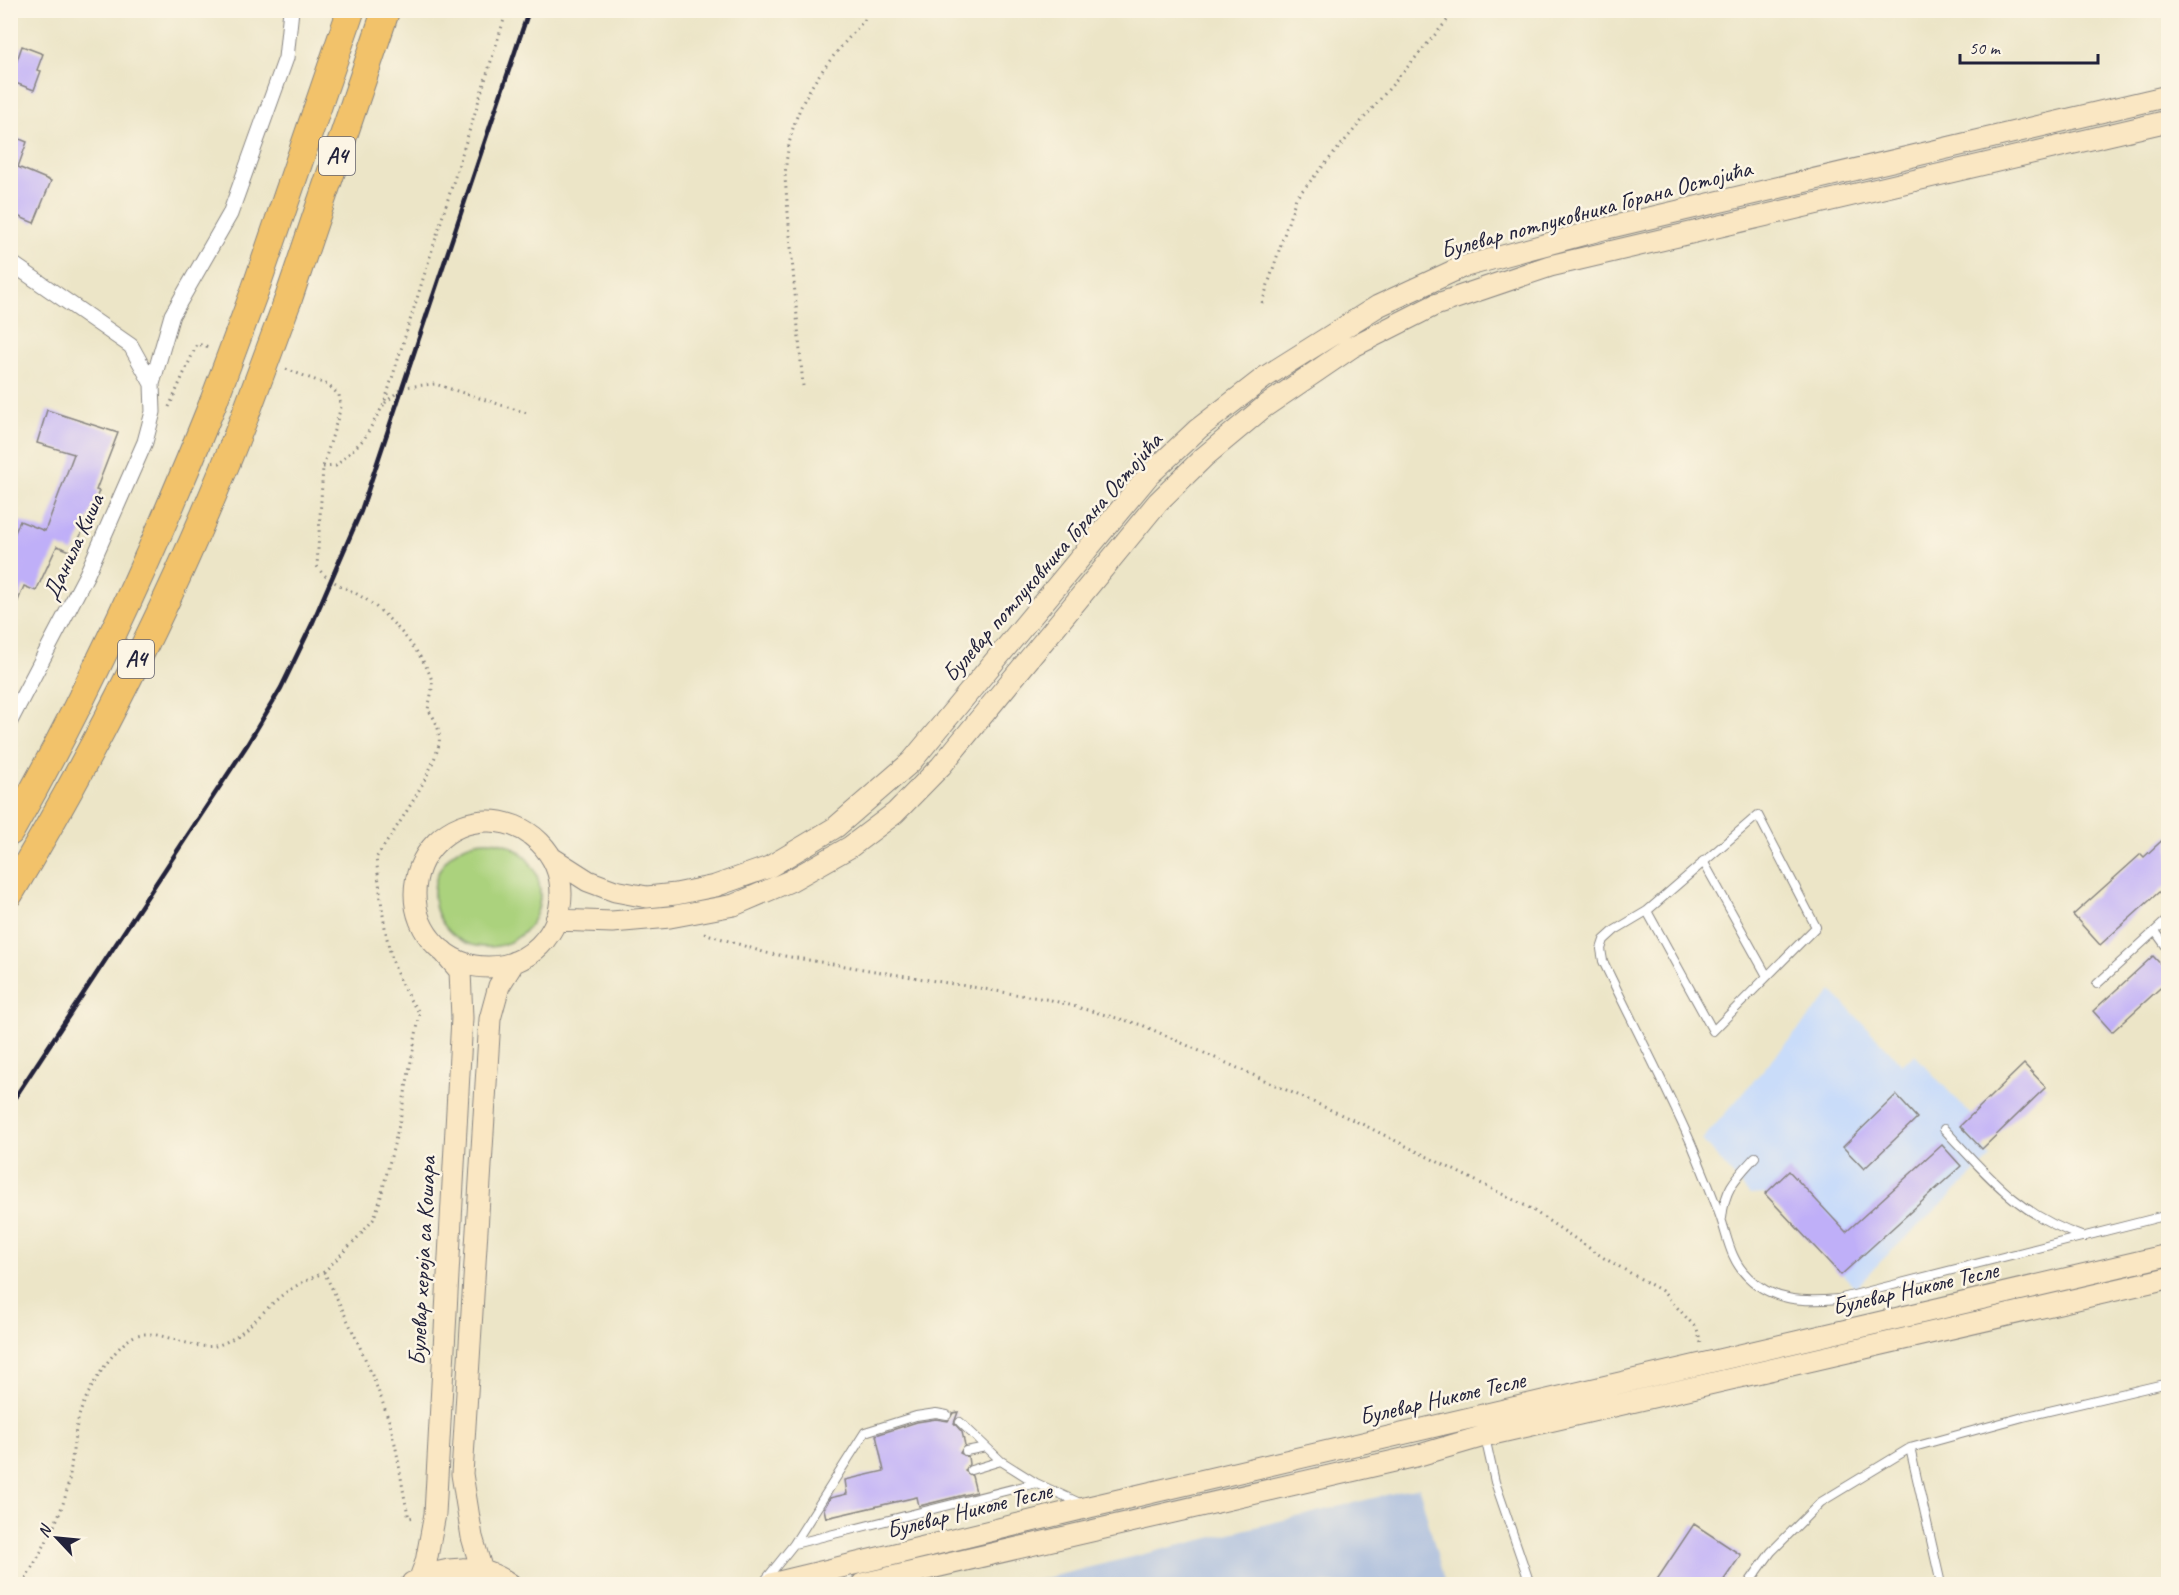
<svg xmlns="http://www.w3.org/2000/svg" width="2179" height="1595" viewBox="0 0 2179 1595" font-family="Caveat,sans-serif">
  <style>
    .built { fill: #c9dcf9 }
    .industrial { fill: #b6c5de }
    .green { fill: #abd27d; stroke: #667a5c; stroke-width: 1.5 }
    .building { fill: #bfaff8 }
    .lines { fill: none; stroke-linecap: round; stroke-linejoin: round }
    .lane-casing { stroke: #878481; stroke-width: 10 }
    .street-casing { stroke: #878481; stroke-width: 17 }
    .secondary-casing { stroke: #878481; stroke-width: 23 }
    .highway-casing { stroke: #878481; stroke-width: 29 }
    .path { stroke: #878481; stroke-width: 3; stroke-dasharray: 1.5 4.5; stroke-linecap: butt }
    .lane { stroke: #fff; stroke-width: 8 }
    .street { stroke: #fff; stroke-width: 15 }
    .secondary { stroke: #fae7c3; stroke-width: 21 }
    .highway { stroke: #f2c26a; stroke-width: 27 }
    .rail { stroke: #22223b; stroke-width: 4.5 }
    .highway-bridge-casing { stroke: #878481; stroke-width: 29; stroke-linecap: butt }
    .highway-bridge { stroke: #f2c26a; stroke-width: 27 }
    .labels { text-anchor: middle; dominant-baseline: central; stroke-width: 5; stroke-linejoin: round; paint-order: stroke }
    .shield { fill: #fcf5e5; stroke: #63616e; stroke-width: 1.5 }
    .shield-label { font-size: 22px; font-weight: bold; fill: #22223b }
    .street-label { font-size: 24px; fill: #22223b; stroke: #fcf5e5 }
  </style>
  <rect width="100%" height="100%" fill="#fcf5e5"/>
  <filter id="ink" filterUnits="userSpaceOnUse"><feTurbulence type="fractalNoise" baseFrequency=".0167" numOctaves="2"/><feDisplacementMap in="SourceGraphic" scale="12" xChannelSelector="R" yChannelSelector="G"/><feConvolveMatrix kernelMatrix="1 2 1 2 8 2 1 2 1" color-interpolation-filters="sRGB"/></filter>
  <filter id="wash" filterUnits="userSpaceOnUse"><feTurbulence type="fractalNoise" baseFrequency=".008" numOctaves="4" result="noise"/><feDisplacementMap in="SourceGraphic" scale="24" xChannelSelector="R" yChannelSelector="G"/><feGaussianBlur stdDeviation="1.35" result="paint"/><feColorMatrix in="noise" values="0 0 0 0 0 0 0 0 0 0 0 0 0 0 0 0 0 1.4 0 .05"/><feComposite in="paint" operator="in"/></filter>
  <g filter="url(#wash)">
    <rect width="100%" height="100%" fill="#ece5c7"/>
    <path class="built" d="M 1832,991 L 1902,1064 L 1915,1055 L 1971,1115 L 1961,1126 L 1991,1158 L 1882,1260 L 1856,1288 L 1765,1194 L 1750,1195 L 1702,1140 Z"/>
    <path class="industrial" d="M 1419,1487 L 1445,1584 L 1021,1584 Z"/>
    <path class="green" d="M434 894a53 53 0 1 1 106 0a53 53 0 1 1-106 0Z"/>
    <g id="blocks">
      <path class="building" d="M 22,46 L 43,54 L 37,70 L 41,71 L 34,90 L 10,81 Z
        M 10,135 L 27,142 L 18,167 L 51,181 L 34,223 L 10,213 Z
        M 47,410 L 118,433 L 96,490 L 99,491 L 88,519 L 73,552 L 57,546 L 36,591 L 24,586 L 11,618 L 10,544 L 20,521 L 45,531 L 74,454 L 37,443 Z
        M 2169,834 L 2169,883 L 2100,945 L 2073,915 L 2141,854 L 2144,857 Z
        M 2153,956 L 2169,973 L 2169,980 L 2112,1032 L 2093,1011 Z
        M 2024,1064 L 2046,1087 L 1982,1149 L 1960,1126 Z
        M 1896,1095 L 1917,1118 L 1864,1169 L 1843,1147 Z
        M 1942,1145 L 1961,1166 L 1841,1275 L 1765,1194 L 1789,1171 L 1846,1232 Z
        M 958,1412 L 954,1423 L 962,1432 L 965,1445 L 960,1453 L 968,1457 L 969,1464 L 965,1471 L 972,1476 L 976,1492 L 919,1506 L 917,1497 L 826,1518 L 824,1509 L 830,1498 L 847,1494 L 845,1480 L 884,1471 L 876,1435 L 917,1422 L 936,1419 L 948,1421 L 953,1413 Z
        M 1694,1524 L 1741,1555 L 1721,1584 L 1654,1584 Z"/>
    </g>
  </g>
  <g filter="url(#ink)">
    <use href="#blocks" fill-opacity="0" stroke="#878481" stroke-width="1.5"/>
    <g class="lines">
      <g class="lane-casing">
        <path id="lane" d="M 1703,861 L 1767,976
          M 1647,911 L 1713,1031 L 1816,927 L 1758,815 L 1647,911 L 1615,930 L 1604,940 L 1601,949 L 1603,961 C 1632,1022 1664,1082 1691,1143 C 1701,1167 1711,1191 1720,1216 C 1728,1238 1730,1260 1748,1277 C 1773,1302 1805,1302 1838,1299 L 2168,1215
          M 2155,931 L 2168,949
          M 2097,984 L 2168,919
          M 1944,1129 C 1990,1178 2019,1215 2084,1237
          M 1722,1218 C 1725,1188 1735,1179 1755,1157
          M 960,1422 L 1001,1461 L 1036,1483
          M 1485,1437 L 1495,1482 L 1530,1584
          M 966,1451 L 986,1447
          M 971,1470 L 1001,1461
          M 794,1544 L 865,1432 L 916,1416 L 936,1413 L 947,1415
          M 766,1579 L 794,1544 L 1036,1483 L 1082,1504
          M 1748,1584 L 1771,1552 L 1821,1502 L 1910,1448
          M 1941,1584 L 1910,1448 L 2023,1417 L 2168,1383"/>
      </g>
      <g class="street-casing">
        <path id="street" d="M 10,262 L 131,346 L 152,384
          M 10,721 L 87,574 L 145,442 L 153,412 L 152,384 L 172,315 L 230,214 L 286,58 L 291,10"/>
      </g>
      <g class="secondary-casing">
        <path id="secondary" d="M415 894a73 73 0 1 1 146 0a73 73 0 1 1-146 0Z
          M 552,858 L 588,881 L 615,891 L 647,897 L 676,894 L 715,886 L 769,867 L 836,827 L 911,762 L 1149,475 L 1198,429 L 1265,377 L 1378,306 L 1462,267 L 1607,228 L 2168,96
          M 556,920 L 612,922 L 670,917 L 734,905 L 790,881 L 850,847 L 895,813 L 941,766 L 1158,502 L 1204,457 L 1264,407 L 1352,347 L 1435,305 L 1550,266 L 2168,121
          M 482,1571 L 472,1537 L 462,1474 L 490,1019 L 499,986 L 514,962
          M 420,1578 L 426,1562 L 435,1514 L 462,1018 L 460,971 L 443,951
          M 412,1583 C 444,1565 480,1563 510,1584
          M 771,1584 L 1089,1507 L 2168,1255
          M 862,1584 L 1416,1456 L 1484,1436 L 2168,1278"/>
      </g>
      <g class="highway-casing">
        <path id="highway" d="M 255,290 L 351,10
          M 288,300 L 386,10
          M 10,832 C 89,694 154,550 213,403
          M 10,893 C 101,741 181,581 245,416"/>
      </g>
      <path class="path" d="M 1262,303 L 1296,198 L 1456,10
        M 286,369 L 328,385 L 339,395 L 341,407 L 323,467 L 317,566 C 325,581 348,588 362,597 C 384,609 428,658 432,682 C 433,690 429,702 428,710 C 437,720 442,735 438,748 C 428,782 396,828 376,858 C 383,909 384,971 420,1013 L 399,1125 L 379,1204 L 373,1220 L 362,1233 L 324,1272 C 348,1321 373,1371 390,1424 C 399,1454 401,1487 409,1518 L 415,1517
        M 803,386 L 785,178 C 789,99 824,67 873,10
        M 385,403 L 403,387 L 435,384 L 530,414
        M 169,407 L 197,344 L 210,347
        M 323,467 L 336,466 L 364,439 L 384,404 L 507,10
        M 704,933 L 766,953 L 1051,1000 L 1142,1025 L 1362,1124 L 1528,1207 L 1604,1258 L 1662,1291 L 1697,1329 L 1701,1343
        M 23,1584 C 39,1555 57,1526 66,1494 C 73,1468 72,1439 80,1413 C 87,1391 111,1351 131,1338 C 152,1324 190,1351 215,1346 C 245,1339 266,1304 291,1289 C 302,1282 313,1278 324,1272"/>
      <use href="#lane" class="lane"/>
      <use href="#street" class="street"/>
      <use href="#secondary" class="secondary"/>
      <use href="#highway" class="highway"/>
      <path class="rail" d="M 10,1105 L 247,745 L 281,688 L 312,624 L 361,511 L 529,10"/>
      <g class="highway-bridge-casing">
        <path id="highway-bridge" d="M 213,403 L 255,290
          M 245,416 L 288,300"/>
      </g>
      <use href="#highway-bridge" class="highway-bridge"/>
    </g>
  </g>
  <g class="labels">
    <g class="shield">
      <rect x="319" y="137" width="36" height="38" rx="4.5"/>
      <rect x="118" y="640" width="36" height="38" rx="4.5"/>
    </g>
    <g class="shield-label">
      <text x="337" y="156">A4</text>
      <text x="136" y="659">A4</text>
    </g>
    <g class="street-label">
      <text transform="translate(1596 209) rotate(-15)">Булевар потпуковника Горана Остојића</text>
      <text transform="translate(73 547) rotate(-65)">Данила Киша</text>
      <text transform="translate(1052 557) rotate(-49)">Булевар потпуковника Горана Остојића</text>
      <text transform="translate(422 1261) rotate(-87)">Булевар хероја са Кошара</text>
      <text transform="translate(1915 1288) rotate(-13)">Булевар Николе Тесле</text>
      <text transform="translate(1442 1398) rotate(-13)">Булевар Николе Тесле</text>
      <text transform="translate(969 1510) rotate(-14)">Булевар Николе Тесле</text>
    </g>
  </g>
  <rect width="2179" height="1595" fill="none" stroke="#fcf5e5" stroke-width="36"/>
  <g transform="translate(57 1538) rotate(296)" stroke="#fcf5e5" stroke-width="4.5" paint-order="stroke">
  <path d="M0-4.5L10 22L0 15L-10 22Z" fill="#22223b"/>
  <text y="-9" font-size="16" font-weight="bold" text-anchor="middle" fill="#22223b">N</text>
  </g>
  <path d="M1960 54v9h138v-9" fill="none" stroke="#22223b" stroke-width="3"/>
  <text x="1969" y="54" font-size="18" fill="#22223b" stroke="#fcf5e5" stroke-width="4.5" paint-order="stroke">50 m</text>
</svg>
